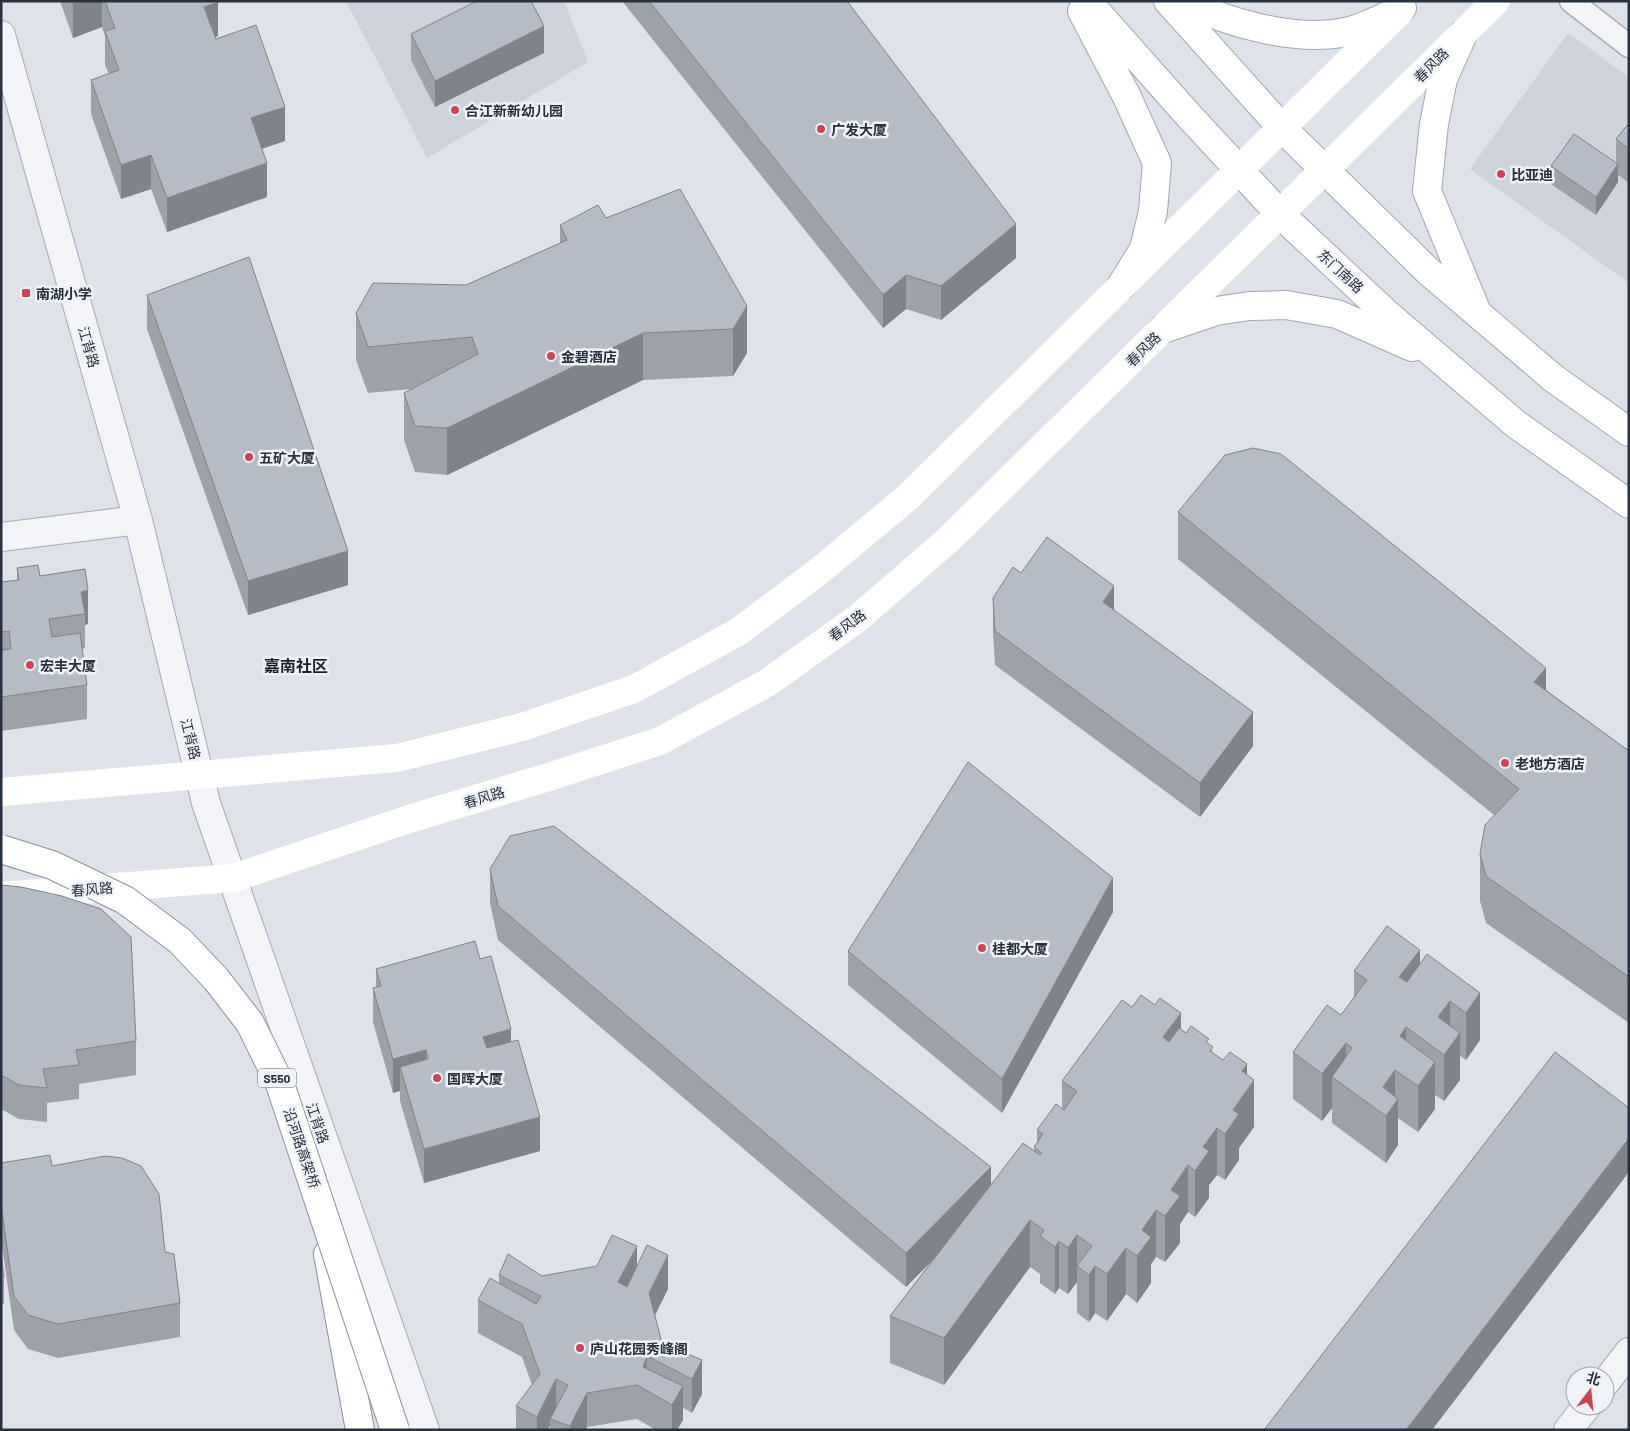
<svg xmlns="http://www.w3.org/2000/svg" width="1630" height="1431" viewBox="0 0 1630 1431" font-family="Barlow,'Noto Sans SC',sans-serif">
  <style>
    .built { fill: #cdd2db }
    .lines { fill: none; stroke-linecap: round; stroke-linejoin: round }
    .lane-casing { stroke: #a4aab3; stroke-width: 25 }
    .street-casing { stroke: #a4aab3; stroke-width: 30 }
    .primary-casing { stroke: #9fa7b4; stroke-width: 30 }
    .highway-casing { stroke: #87909f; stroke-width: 30 }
    .lane { stroke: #f2f4f7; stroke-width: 22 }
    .street { stroke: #f2f4f7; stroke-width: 28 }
    .secondary { stroke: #fff; stroke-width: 28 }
    .primary { stroke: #fff; stroke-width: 28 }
    .highway { stroke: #fff; stroke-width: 28 }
    .highway-bridge-casing { stroke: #87909f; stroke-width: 30; stroke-linecap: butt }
    .highway-bridge { stroke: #fff; stroke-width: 28 }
    .wall { fill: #9da2a9 }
    .shaded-wall { fill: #7f848a }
    .building { fill: #b6bcc5; stroke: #7f848a }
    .poi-dot { fill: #cf4357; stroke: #eff2f6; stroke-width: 2 }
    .labels { text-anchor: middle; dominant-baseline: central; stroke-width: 5; stroke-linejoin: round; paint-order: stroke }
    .shield { fill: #eff2f6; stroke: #646b77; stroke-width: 1 }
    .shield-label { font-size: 12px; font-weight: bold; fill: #283140 }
    .street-label { font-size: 14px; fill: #283140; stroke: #eff2f6 }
    .poi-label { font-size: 14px; font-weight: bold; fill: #283140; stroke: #eff2f6; text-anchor: start }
    .quarter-label { font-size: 16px; font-weight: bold; fill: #1a2231; stroke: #eff2f6 }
  </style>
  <rect width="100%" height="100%" fill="#dfe3e9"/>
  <path class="built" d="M 346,1 L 564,1 L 588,62 L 427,158 Z
    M 1568,33 L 1629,77 L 1629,283 L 1470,169 Z"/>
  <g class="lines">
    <g class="lane-casing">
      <path id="lane" d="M 1571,1 L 1629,46"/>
    </g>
    <g class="street-casing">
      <path id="street" d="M 1,35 L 138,520 L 206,803 L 425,1430
        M 1,537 L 138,520
        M 1605,1383 L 1629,1352
        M 1568,1430 L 1587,1406"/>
    </g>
    <g class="primary-casing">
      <path id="primary" d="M 1087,1 L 1190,117 L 1280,214 L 1388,315 L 1517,425 L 1629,504
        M 1168,1 L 1282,128 L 1428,271 L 1553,378 L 1629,432
        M 1185,1 C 1228,24 1297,42 1346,32 C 1366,27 1384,18 1402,8
        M 1082,11 L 1127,97 L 1157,163 L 1153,211 L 1144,249 L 1121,286
        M 1463,34 L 1443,79 L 1434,124 L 1427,191 L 1476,310
        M 1163,329 L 1216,311 L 1250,306 L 1286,305 L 1337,314 L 1412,347"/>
    </g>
    <g class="highway-casing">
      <path id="highway" d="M 328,1254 L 360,1430"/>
    </g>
    <use href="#lane" class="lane"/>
    <use href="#street" class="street"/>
    <path class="secondary" d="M 1,792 L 397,758 L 522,727 L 634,689 L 738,632 L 818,572 L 908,497 L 1400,11
      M 1,896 L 233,878 L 409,819 L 542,779 L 660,741 L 767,683 L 858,618 L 948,540 L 1496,1"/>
    <use href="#primary" class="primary"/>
    <use href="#highway" class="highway"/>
    <g class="highway-bridge-casing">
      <path id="highway-bridge" d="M 1,849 L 52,865 L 125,900 L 180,941 L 216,979 L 250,1023 L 280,1084 L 395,1430"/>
    </g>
    <use href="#highway-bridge" class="highway-bridge"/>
  </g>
  <path class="wall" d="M 60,1 L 218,1 L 218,36 L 215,37 L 216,39 L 285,141 L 262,149 L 267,197 L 167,232 L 151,189 L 121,199 L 91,114 L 91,80 L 109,74 L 105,65 L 105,36 L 102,27 L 73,38 Z
    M 622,1 L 847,1 L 1016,258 L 941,320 L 906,309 L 883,328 Z
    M 411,34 L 544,53 L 435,107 L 411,60 Z
    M 1629,123 L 1629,183 L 1618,175 L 1618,182 L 1596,215 L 1551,184 L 1551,166 L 1616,163 L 1616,139 Z
    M 680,189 L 747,353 L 733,376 L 643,380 L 447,475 L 415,472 L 404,440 L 404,393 L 412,389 L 368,393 L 356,360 L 356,313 L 466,285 L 560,243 L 560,225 L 606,218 Z
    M 147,295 L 348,585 L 248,615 L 147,329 Z
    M 1178,512 L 1546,690 L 1629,751 L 1629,1023 L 1486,923 L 1480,901 L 1480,854 L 1494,815 L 1178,559 Z
    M 17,568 L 40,576 L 85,569 L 88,624 L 85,625 L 85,648 L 82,649 L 87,685 L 87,719 L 1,731 L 1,582 L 17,580 Z
    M 1021,573 L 1114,610 L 1253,746 L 1200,817 L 995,665 L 993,632 L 993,598 Z
    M 490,869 L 991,1184 L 1034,1151 L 1034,1147 L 1037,1143 L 1037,1130 L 1062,1109 L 1062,1081 L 1132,1007 L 1181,1029 L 1186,1033 L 1209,1044 L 1213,1053 L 1223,1060 L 1247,1075 L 1254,1127 L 1239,1148 L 1239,1160 L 1225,1180 L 1217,1175 L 1209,1185 L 1209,1198 L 1195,1217 L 1188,1212 L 1180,1224 L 1180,1243 L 1165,1262 L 1156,1257 L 1151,1264 L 1151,1283 L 1137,1303 L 1126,1294 L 1107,1321 L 1095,1313 L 1089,1322 L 1077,1313 L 1077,1282 L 1068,1294 L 1059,1288 L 1055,1294 L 1040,1283 L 1040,1274 L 1030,1267 L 944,1385 L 890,1363 L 890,1316 L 931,1262 L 906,1287 L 498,940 L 490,903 Z
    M 1,885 L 136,1041 L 136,1075 L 79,1084 L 79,1099 L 47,1103 L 47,1122 L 19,1119 L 1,1109 Z
    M 1113,912 L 1002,1113 L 848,985 L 848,951 Z
    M 480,959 L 511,1041 L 540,1151 L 424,1183 L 400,1101 L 400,1091 L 393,1093 L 373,1022 L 373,988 L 376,987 L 376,969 Z
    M 1420,965 L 1480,993 L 1480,1040 L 1466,1060 L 1460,1056 L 1460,1080 L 1444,1101 L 1435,1095 L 1435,1109 L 1418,1132 L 1398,1118 L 1398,1145 L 1386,1163 L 1332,1123 L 1332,1108 L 1322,1121 L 1293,1099 L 1293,1052 L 1341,1015 L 1354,998 L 1354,971 Z
    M 1,1163 L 52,1166 L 165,1252 L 180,1303 L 180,1337 L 58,1358 L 28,1349 L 14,1330 L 1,1239 Z
    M 1,1254 L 4,1277 L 4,1304 L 1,1304 Z
    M 637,1266 L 668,1289 L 655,1315 L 662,1343 L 702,1360 L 702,1394 L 692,1413 L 683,1408 L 683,1420 L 677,1430 L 656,1430 L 637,1419 L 587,1427 L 586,1430 L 550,1430 L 550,1425 L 548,1430 L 516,1430 L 516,1406 L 532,1385 L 522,1357 L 478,1333 L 478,1300 L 499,1283 L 499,1275 L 542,1276 Z"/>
  <path class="shaded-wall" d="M 80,1 L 102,1 L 102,27 L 73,38 L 73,4 Z
    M 218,2 L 218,36 L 204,41 L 204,7 Z
    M 544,26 L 544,53 L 435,107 L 435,81 Z
    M 285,107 L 285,141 L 251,152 L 251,118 Z
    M 151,155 L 151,189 L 121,199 L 121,165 Z
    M 267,163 L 267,197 L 167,232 L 167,198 Z
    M 1618,164 L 1618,182 L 1596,215 L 1596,197 Z
    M 1016,224 L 1016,258 L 941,320 L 941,286 Z
    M 906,275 L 906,309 L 883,328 L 883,295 Z
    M 747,306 L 747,353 L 733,376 L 733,329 Z
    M 643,333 L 643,380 L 447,475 L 447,428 Z
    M 348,551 L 348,585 L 248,615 L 248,581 Z
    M 1114,586 L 1114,620 L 1103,602 Z
    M 88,590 L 88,624 L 85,625 L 85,614 L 81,592 Z
    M 1546,668 L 1546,715 L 1534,682 Z
    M 1253,712 L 1253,746 L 1200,817 L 1200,783 Z
    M 1113,878 L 1113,912 L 1002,1113 L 1002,1079 Z
    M 1420,950 L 1420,996 L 1399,977 Z
    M 1480,993 L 1480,1040 L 1466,1060 L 1466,1013 Z
    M 1450,1001 L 1450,1047 L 1460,1033 L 1460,1080 L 1444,1101 L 1444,1055 L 1438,1017 Z
    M 1181,1013 L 1181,1059 L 1163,1037 Z
    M 1406,1027 L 1406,1074 L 1400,1036 Z
    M 511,1029 L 511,1063 L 483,1071 L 483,1037 Z
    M 1346,1043 L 1346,1087 L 1332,1077 L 1332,1108 L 1322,1121 L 1322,1074 Z
    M 426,1050 L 426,1084 L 400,1067 L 400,1091 L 393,1093 L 393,1059 Z
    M 1435,1062 L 1435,1109 L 1418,1132 L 1418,1086 Z
    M 1247,1064 L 1247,1091 L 1254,1080 L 1254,1127 L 1239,1148 L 1239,1160 L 1225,1180 L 1225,1134 L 1242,1071 Z
    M 1395,1070 L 1395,1102 L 1398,1099 L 1398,1145 L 1386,1163 L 1386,1116 L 1383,1087 Z
    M 540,1117 L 540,1151 L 424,1183 L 424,1149 Z
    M 1217,1128 L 1217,1175 L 1209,1185 L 1209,1198 L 1195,1217 L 1195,1171 L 1203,1147 Z
    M 1629,1138 L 1629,1172 L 1432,1430 L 1406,1430 Z
    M 1188,1165 L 1188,1212 L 1180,1224 L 1180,1243 L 1165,1262 L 1165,1216 L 1171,1190 Z
    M 991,1167 L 991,1201 L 906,1287 L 906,1253 Z
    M 1156,1210 L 1156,1257 L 1151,1264 L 1151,1283 L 1137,1303 L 1137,1256 L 1142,1230 Z
    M 1030,1220 L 1030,1267 L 944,1385 L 944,1338 Z
    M 1077,1235 L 1077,1282 L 1068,1294 L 1068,1248 Z
    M 1059,1241 L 1059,1288 L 1055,1294 L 1055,1247 Z
    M 637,1246 L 637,1280 L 618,1316 L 618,1282 Z
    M 1126,1248 L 1126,1294 L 1107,1321 L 1107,1274 Z
    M 668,1255 L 668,1289 L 649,1327 L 649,1293 Z
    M 1095,1266 L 1095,1313 L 1089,1322 L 1089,1275 Z
    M 647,1356 L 647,1390 L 643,1367 Z
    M 702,1360 L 702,1394 L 692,1413 L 692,1379 Z
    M 556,1379 L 556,1412 L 550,1419 L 550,1425 L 548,1430 L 537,1430 L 537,1417 Z
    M 683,1386 L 683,1420 L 677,1430 L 672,1430 L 672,1405 Z
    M 587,1393 L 587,1427 L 586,1430 L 570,1430 L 570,1426 Z"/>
  <path class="building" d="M 72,1 L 80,1 L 73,4 Z
    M 105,1 L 218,1 L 218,2 L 204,7 L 216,39 L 256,25 L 285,107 L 251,118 L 267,163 L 167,198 L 151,155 L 121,165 L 91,80 L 119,70 L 105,31 L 115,28 Z
    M 477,1 L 531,1 L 544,26 L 435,81 L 411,34 Z
    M 649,1 L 847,1 L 1016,224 L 941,286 L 906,275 L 883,295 Z
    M 1629,123 L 1629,149 L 1616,139 Z
    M 1574,134 L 1618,164 L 1596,197 L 1551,166 Z
    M 680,189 L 747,306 L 733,329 L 643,333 L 447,428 L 415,426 L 404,393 L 478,354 L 472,337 L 368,347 L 356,313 L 373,283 L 466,285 L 567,240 L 560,225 L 598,205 L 606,218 Z
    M 249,257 L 348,551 L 248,581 L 147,295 Z
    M 1253,448 L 1281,454 L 1546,668 L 1534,682 L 1629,751 L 1629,977 L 1486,876 L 1480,854 L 1485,825 L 1519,789 L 1178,512 L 1225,455 Z
    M 1047,537 L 1114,586 L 1103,602 L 1253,712 L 1200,783 L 995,631 L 993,598 L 1013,567 L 1021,573 Z
    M 38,565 L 40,576 L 85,569 L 88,590 L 81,592 L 85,614 L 49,619 L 52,637 L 80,633 L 87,685 L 1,697 L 1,650 L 11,649 L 9,631 L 1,632 L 1,582 L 19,580 L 17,568 Z
    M 968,762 L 1113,878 L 1002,1079 L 848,951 Z
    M 554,826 L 991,1167 L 906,1253 L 498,906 L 490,869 L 510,836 Z
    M 1,885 L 21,887 L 62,896 L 101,909 L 131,937 L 136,1041 L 76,1050 L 79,1065 L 43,1069 L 47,1088 L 19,1085 L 1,1075 Z
    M 1387,926 L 1420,950 L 1399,977 L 1407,982 L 1427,954 L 1480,993 L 1466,1013 L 1450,1001 L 1438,1017 L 1460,1033 L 1444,1055 L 1406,1027 L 1400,1036 L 1435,1062 L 1418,1086 L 1395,1070 L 1383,1087 L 1398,1099 L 1386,1116 L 1332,1077 L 1352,1048 L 1346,1043 L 1322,1074 L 1293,1052 L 1327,1005 L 1341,1015 L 1367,980 L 1354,971 Z
    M 475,941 L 480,959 L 491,956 L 511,1029 L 483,1037 L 487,1048 L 518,1040 L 540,1117 L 424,1149 L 400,1067 L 428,1059 L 426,1050 L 393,1059 L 373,988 L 381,986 L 376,969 Z
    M 1141,995 L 1155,1005 L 1160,998 L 1181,1013 L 1163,1037 L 1169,1042 L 1179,1028 L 1186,1033 L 1191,1026 L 1209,1039 L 1206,1042 L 1213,1047 L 1210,1051 L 1223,1060 L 1230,1052 L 1247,1064 L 1242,1071 L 1254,1080 L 1233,1110 L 1239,1114 L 1225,1134 L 1217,1128 L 1203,1147 L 1209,1151 L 1195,1171 L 1188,1165 L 1171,1190 L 1180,1196 L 1165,1216 L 1156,1210 L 1142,1230 L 1151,1237 L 1137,1256 L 1126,1248 L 1107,1274 L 1095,1266 L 1089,1275 L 1077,1266 L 1092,1246 L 1077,1235 L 1068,1248 L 1059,1241 L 1055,1247 L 1040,1236 L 1044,1230 L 1030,1220 L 944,1338 L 890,1316 L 1023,1143 L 1040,1155 L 1042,1153 L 1034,1147 L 1043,1134 L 1037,1130 L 1056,1104 L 1064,1110 L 1077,1091 L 1062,1081 L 1122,1000 L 1132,1007 Z
    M 1555,1052 L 1629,1108 L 1629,1138 L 1406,1430 L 1264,1430 Z
    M 50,1155 L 52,1166 L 105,1156 L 122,1158 L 141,1166 L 159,1194 L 165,1252 L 174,1254 L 180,1303 L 58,1324 L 28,1315 L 14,1296 L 1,1205 L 1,1163 Z
    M 612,1235 L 637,1246 L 618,1282 L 627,1287 L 647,1245 L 668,1255 L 649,1293 L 662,1343 L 702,1360 L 692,1379 L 647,1356 L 643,1367 L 683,1386 L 672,1405 L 637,1385 L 587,1393 L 570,1426 L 550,1419 L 568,1385 L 556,1379 L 537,1417 L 516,1406 L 540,1374 L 522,1324 L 478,1300 L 490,1278 L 536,1304 L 541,1296 L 499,1275 L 508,1254 L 542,1276 L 597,1266 Z
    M 1,1254 L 4,1277 L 1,1278 Z"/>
  <g class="poi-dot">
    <circle cx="455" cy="110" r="5"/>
    <circle cx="821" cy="129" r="5"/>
    <circle cx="1501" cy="174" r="5"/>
    <rect x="21" y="288" width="10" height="10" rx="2.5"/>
    <circle cx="551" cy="356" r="5"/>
    <circle cx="249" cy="457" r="5"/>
    <circle cx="30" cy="665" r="5"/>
    <circle cx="1505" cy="763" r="5"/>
    <circle cx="982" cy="948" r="5"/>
    <circle cx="437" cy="1078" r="5"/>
    <circle cx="580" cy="1348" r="5"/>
  </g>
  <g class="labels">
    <rect class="shield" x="258" y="1068.5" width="38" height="19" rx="4"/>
    <g class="shield-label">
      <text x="277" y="1078">S550</text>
    </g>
    <g class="street-label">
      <text transform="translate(1431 65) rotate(-45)">春风路</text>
      <text transform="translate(1341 271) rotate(43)">东门南路</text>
      <text transform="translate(89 347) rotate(74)">江背路</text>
      <text transform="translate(1143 349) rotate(-45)">春风路</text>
      <text transform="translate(847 625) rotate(-37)">春风路</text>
      <text transform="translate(191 739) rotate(76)">江背路</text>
      <text transform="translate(484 797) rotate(-17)">春风路</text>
      <text transform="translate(92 889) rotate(-5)">春风路</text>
      <text transform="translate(318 1123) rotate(71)">江背路</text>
      <text transform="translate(302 1148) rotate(71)">沿河路高架桥</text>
    </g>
    <g class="poi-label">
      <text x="465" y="110">合江新新幼儿园</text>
      <text x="831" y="129">广发大厦</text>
      <text x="1511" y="174">比亚迪</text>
      <text x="36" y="293">南湖小学</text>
      <text x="561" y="356">金碧酒店</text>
      <text x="259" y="457">五矿大厦</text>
      <text x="40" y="665">宏丰大厦</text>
      <text x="1515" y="763">老地方酒店</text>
      <text x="992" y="948">桂都大厦</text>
      <text x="447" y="1078">国晖大厦</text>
      <text x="590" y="1348">庐山花园秀峰阁</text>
    </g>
    <g class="quarter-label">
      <text x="296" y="665">嘉南社区</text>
    </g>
  </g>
  <rect width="1630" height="1431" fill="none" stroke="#283140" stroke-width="5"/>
  <g transform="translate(1590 1391) rotate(16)"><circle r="24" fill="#eff2f6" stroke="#9fa5ad"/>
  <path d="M0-4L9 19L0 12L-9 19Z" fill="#cf4357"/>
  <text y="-8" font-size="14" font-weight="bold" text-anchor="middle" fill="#283140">北</text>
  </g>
</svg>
